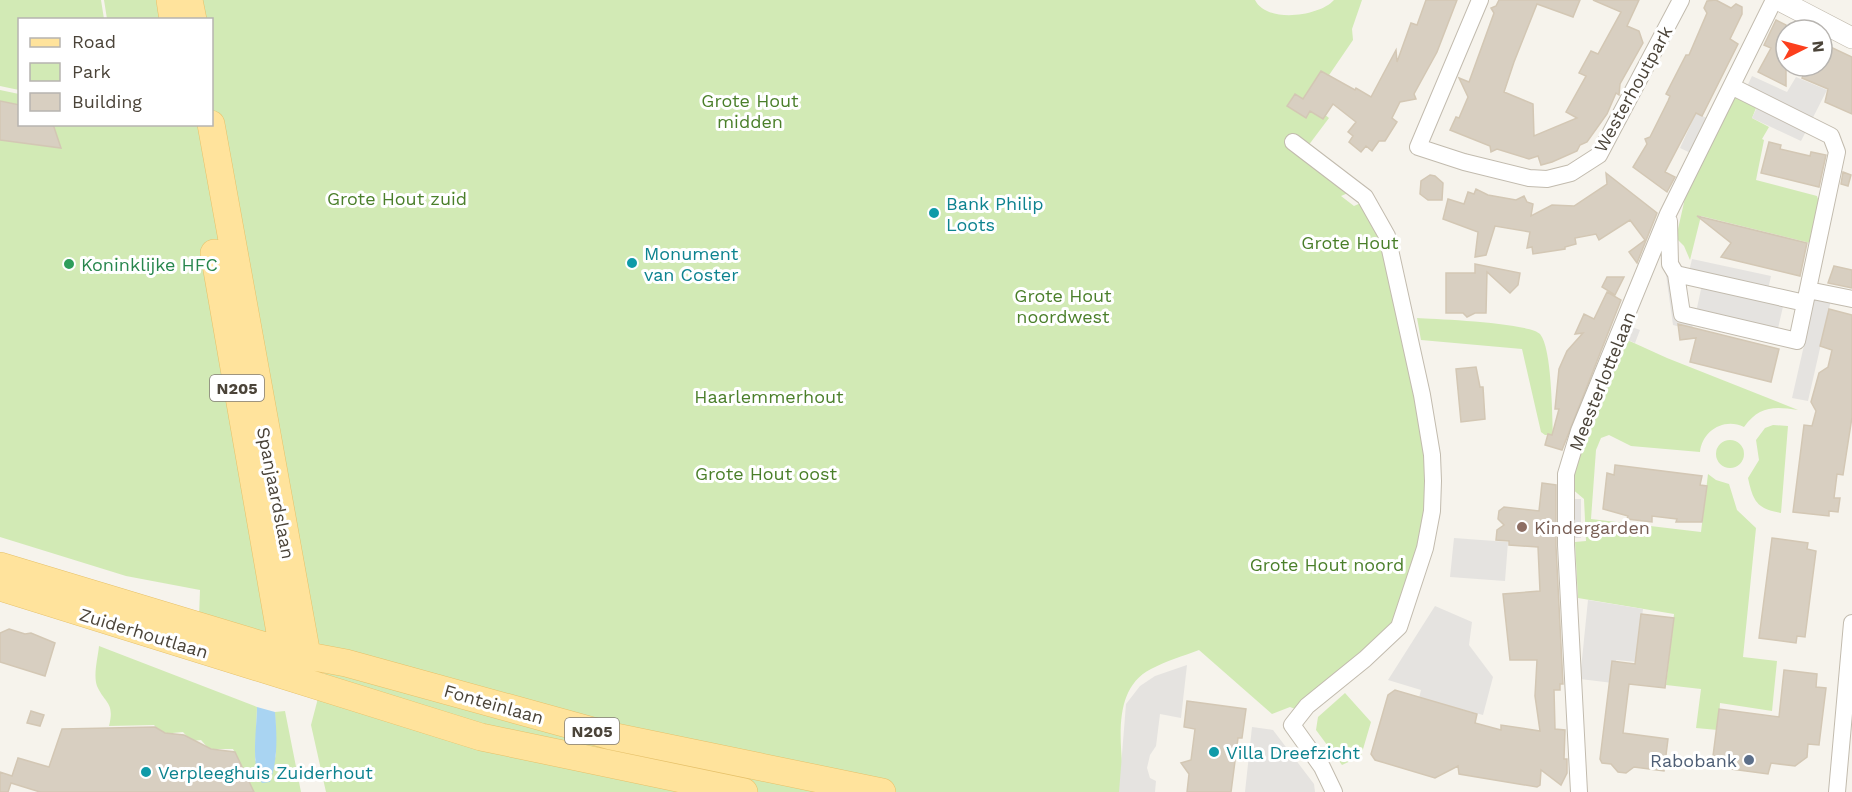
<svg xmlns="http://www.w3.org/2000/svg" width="1852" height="792" viewBox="0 0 1852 792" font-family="'Work Sans',sans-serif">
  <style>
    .green { fill: #d2eab5 }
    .parking { fill: #e5e3e0 }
    .water { fill: #a9d4f2 }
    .building { fill: #d8cfc1; stroke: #d3c7b4; stroke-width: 1.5 }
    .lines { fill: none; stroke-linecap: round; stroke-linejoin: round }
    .minor-casing { stroke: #c2bbae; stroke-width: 18 }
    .tertiary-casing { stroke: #c2bbae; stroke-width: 22 }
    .primary-casing { stroke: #e6c16a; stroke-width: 28 }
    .minor { stroke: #fff; stroke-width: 16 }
    .tertiary { stroke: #fff; stroke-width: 21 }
    .primary { stroke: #ffe39c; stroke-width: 27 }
    .culture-dot { fill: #0f9aa8; stroke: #fff; stroke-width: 2 }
    .leisure-dot { fill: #2e9e5b; stroke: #fff; stroke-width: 2 }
    .education-dot { fill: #8d6e63; stroke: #fff; stroke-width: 2 }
    .service-dot { fill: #5c6f8a; stroke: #fff; stroke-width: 2 }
    .labels { text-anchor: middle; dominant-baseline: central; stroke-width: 6; stroke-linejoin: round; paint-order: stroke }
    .shield { fill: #fff; stroke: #817c74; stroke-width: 1.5 }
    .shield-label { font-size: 16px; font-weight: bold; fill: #4b4439 }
    .street-label { font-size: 18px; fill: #4b4439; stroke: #fff }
    .park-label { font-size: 18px; fill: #4a7f2a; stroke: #fff }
    .culture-label { font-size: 18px; fill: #0d838f; stroke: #fff; text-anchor: start }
    .leisure-label { font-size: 18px; fill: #27864d; stroke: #fff; text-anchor: start }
    .education-label { font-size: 18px; fill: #785e54; stroke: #fff; text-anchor: start }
    .service-label { font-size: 18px; fill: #4e5e75; stroke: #fff; text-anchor: end }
  </style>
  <rect width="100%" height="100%" fill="#f6f3ec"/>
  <path class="green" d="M 0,0 L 101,0 L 104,19 L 20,20 L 19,90 L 0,86 Z
    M 104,0 L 1255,0 C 1267,24 1320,16 1334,0 L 1362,0 L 1352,29 L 1353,40 L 1310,103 L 1329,118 L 1308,146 L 1348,193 L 1341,196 L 1354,206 L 1363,202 L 1385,254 L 1418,392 L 1432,525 L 1392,624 L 1298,710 L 1290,707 L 1272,714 L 1199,650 C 1183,656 1166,661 1151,669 C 1108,691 1123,752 1124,792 L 326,792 L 311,725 L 330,652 L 199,617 L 200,590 L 126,576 L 0,537 L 0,90 L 19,94 L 20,124 L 212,124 L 212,20 L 107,19 Z
    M 1740,95 L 1758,103 L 1752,118 L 1769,127 L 1762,139 L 1764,140 L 1756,180 L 1817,196 L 1819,202 L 1810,243 L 1701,216 L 1690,260 L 1684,246 L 1676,238 L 1685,198 L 1733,99 Z
    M 1417,318 C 1437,319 1530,323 1540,334 C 1552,348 1552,415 1553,435 L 1545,435 L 1541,432 L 1522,349 L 1421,340 Z
    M 1623,338 L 1667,358 L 1798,410 C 1774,406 1759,406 1744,427 C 1724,417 1702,431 1700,452 L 1631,446 L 1609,435 L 1601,438 L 1596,450 L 1591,519 L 1701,532 L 1708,474 L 1716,480 L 1729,484 L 1737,510 L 1756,528 L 1743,657 L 1777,661 L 1772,711 L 1720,703 L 1718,730 L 1696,728 L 1701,689 L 1666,685 L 1674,614 L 1578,598 L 1575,542 L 1586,541 L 1584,499 L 1571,488 L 1574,466 Z
    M 1773,425 L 1788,426 L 1781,513 C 1757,509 1753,501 1748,478 L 1759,460 L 1756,440 L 1765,428 Z
    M1716 454a14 14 0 1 1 28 0a14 14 0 1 1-28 0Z
    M 99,646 L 257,707 L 255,760 L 270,781 L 276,754 L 275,712 L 285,711 L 301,792 L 254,792 L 233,749 L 209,749 L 201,740 L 191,741 L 183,732 L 162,734 L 154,725 L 109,726 C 115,702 105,704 97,686 C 93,675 98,657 99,646 Z
    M 1345,693 L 1371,722 L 1361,756 L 1342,765 L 1316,730 L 1318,717 Z"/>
  <path class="parking" d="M 1752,76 L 1787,92 L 1796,77 L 1827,90 L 1801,141 L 1752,118 L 1760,101 L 1744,93 Z
    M 1696,113 L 1713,121 L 1697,156 L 1680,148 Z
    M 1692,259 L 1771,276 L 1767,294 L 1785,298 L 1776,337 L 1694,317 L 1692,330 L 1673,325 L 1666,275 L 1676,274 L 1682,314 L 1695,317 L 1703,280 L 1688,276 Z
    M 1815,297 L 1831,300 L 1808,401 L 1792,398 Z
    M 1624,324 L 1640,330 L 1635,343 L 1623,338 Z
    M 1565,499 L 1581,499 L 1581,538 L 1566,538 Z
    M 1454,538 L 1508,542 L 1505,581 L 1450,577 Z
    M 1588,600 L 1643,609 L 1637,662 L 1616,660 L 1613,683 L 1580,679 Z
    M 1435,606 L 1472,622 L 1469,645 L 1493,677 L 1483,715 L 1419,698 L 1421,690 L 1388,680 Z
    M 1187,665 L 1181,718 L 1160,714 L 1156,746 L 1150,755 L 1147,768 L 1150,778 L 1156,781 L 1155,792 L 1119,792 L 1126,704 L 1140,686 L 1155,676 Z
    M 1252,727 L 1273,730 L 1314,784 L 1315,792 L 1245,792 Z"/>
  <path class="water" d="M 257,707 L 275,712 C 277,736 278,759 270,782 L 262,783 C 250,767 257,727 257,707 Z"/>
  <path class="building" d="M 1426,0 L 1457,0 L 1437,52 L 1414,94 L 1416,99 L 1400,102 L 1392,118 L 1397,122 L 1385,141 L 1379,141 L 1372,151 L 1366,146 L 1361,152 L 1349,142 L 1353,136 L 1348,132 L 1356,122 L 1333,104 L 1323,119 L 1310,111 L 1306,118 L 1287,106 L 1295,94 L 1303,99 L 1321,71 L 1355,90 L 1356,88 L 1371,97 L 1396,50 L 1397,62 L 1411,23 L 1417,25 Z
    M 1499,0 L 1580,0 L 1573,17 L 1537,4 L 1514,62 L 1504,92 L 1533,104 L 1534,136 L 1577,118 L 1566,112 L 1586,76 L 1579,73 L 1591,51 L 1598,54 L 1621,12 L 1593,0 L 1639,0 L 1627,26 L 1639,31 L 1643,43 L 1620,84 L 1619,95 L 1616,93 L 1607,114 L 1587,142 L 1580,145 L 1577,151 L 1552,162 L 1541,165 L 1538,156 L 1529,159 L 1497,149 L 1491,152 L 1490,146 L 1450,130 L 1456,117 L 1459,118 L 1468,97 L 1459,78 L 1469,82 L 1494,13 L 1491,8 L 1496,6 Z
    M 1716,0 L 1731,8 L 1736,4 L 1742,7 L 1742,14 L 1730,39 L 1738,44 L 1702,116 L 1696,113 L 1665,172 L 1675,177 L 1667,192 L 1633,167 L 1647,144 L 1645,139 L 1650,137 L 1668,101 L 1670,96 L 1666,94 L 1686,55 L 1689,55 L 1707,13 L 1704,8 L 1707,1 Z
    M 1776,20 L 1786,25 L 1786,86 L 1758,72 L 1771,48 L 1764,45 Z
    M 1822,43 L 1852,57 L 1852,114 L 1825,102 L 1828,89 L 1802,78 L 1807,66 L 1822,66 Z
    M 0,101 L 20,105 L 20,124 L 53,124 L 61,148 L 0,140 Z
    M 1769,142 L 1781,145 L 1780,149 L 1810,156 L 1811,152 L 1826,155 L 1819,187 L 1761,173 Z
    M 1843,172 L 1851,175 L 1848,186 L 1841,184 Z
    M 1606,173 L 1657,213 L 1637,263 L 1629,252 L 1645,240 L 1630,220 L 1599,240 L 1596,234 L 1575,238 L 1576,244 L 1565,247 L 1565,249 L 1533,254 L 1532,247 L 1527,248 L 1530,232 L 1495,226 L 1486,255 L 1475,257 L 1478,232 L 1443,219 L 1448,199 L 1464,204 L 1468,192 L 1474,194 L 1476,189 L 1488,195 L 1516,200 L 1524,196 L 1527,202 L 1533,204 L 1531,216 L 1552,205 L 1574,206 L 1607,184 Z
    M 1430,175 L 1435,176 L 1443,183 L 1442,200 L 1428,200 L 1420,194 L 1421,181 Z
    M 1697,216 L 1807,243 L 1800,276 L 1721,257 L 1731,243 Z
    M 1475,264 L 1520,273 L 1518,285 L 1510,293 L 1487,272 L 1486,313 L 1475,313 L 1467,317 L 1463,313 L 1446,313 L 1446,273 L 1475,273 Z
    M 1834,266 L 1852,270 L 1852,288 L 1828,283 Z
    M 1607,277 L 1624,277 L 1615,295 L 1602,287 Z
    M 1607,292 L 1621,300 L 1562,450 L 1545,445 L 1548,434 L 1552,435 L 1559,409 L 1555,409 L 1559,369 L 1567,351 L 1583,333 L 1575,334 L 1584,314 L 1594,319 Z
    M 1829,309 L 1852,315 L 1852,417 L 1843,475 L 1837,474 L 1834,498 L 1840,498 L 1838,512 L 1829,511 L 1829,516 L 1793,512 L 1804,425 L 1812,426 L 1816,411 L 1811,402 L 1819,373 L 1828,367 L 1832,350 L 1820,346 Z
    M 1678,324 L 1779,349 L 1771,382 L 1690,362 L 1696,338 L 1680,340 Z
    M 1476,367 L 1480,387 L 1483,387 L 1485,419 L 1461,422 L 1456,369 Z
    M 1615,465 L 1702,476 L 1700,485 L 1707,486 L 1702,522 L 1676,522 L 1677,519 L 1652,516 L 1652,522 L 1627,519 L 1628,516 L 1603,509 L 1607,473 L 1614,475 Z
    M 1542,483 L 1556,485 L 1556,546 L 1563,684 L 1560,684 L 1560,690 L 1554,690 L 1555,729 L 1565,730 L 1564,759 L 1567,759 L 1567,773 L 1561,785 L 1541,770 L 1540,785 L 1537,787 L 1459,774 L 1458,766 L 1435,778 L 1375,760 L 1371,754 L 1388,695 L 1395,690 L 1477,714 L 1475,723 L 1501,730 L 1501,725 L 1540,731 L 1535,696 L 1537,660 L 1510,660 L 1503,594 L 1540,591 L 1538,547 L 1509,545 L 1509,541 L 1496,540 L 1497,530 L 1504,525 L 1498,519 L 1499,511 L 1504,507 L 1539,511 Z
    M 1772,538 L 1808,543 L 1807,549 L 1816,551 L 1805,637 L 1797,636 L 1796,643 L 1759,638 Z
    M 1641,614 L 1674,618 L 1665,688 L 1629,684 L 1623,733 L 1668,739 L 1664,771 L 1634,767 L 1626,773 L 1618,772 L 1611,764 L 1602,763 L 1600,759 L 1612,661 L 1635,664 Z
    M 9,629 L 25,634 L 31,633 L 55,643 L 45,676 L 0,662 L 0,633 Z
    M 1784,670 L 1817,674 L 1816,687 L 1826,688 L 1819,745 L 1808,744 L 1807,757 L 1795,766 L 1771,763 L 1768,774 L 1724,768 L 1726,757 L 1713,756 L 1719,709 L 1779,717 Z
    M 1187,701 L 1246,709 L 1242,738 L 1238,738 L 1231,792 L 1187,792 L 1189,774 L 1181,763 L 1191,760 L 1195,729 L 1184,727 Z
    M 31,711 L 44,715 L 40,726 L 27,723 Z
    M 155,727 L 165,733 L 184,735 L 211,749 L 235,752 L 254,792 L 40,792 L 11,783 L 8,792 L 0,792 L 0,772 L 12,776 L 18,758 L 49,767 L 62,729 Z"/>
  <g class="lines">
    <g class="minor-casing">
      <path id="minor" d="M 1480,0 L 1418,147 L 1464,162 L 1529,178 L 1547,179 L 1571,173 L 1599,155 L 1681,0
        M 1293,142 L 1365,197 L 1387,236 L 1422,395 L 1432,455 L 1433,481 L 1432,511 L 1425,548 L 1399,627 L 1365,659 L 1307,706 L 1292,725 L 1322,767 L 1334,792
        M 1669,221 L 1670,264 L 1676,274 L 1682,314 L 1797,341 L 1837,152 L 1831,136 L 1733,87
        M 1676,274 L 1805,303
        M 1808,290 L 1852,299
        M 1579,792 L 1566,545 L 1566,474 L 1579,431 L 1668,214 L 1774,0
        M 1837,792 L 1852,623"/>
    </g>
    <g class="tertiary-casing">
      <path id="tertiary" d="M 1779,0 L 1852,38"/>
    </g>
    <g class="primary-casing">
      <path id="primary" d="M 170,0 L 173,20
        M 189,0 L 193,20
        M 211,124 L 307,655 L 298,668
        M 214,253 L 286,667
        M 0,566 L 282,651 L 346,663 L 611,736 L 882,792
        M 0,587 L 481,737 L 744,792"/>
    </g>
    <use href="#minor" class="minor"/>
    <use href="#tertiary" class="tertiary"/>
    <use href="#primary" class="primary"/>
  </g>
  <g class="culture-dot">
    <circle cx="934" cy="213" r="6"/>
    <circle cx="632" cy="263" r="6"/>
    <circle cx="1214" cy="752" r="6"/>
    <circle cx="146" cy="772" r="6"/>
  </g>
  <circle class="leisure-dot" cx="69" cy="264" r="6"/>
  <circle class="education-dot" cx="1522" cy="527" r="6"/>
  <circle class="service-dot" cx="1749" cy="760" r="6"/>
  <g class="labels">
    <g class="shield">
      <rect x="210" y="375" width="54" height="26" rx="4.5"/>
      <rect x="565" y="718" width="54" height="26" rx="4.5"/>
    </g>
    <g class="shield-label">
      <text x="237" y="388">N205</text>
      <text x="592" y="731">N205</text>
    </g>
    <g class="street-label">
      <text transform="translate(1633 89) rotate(-61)">Westerhoutpark</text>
      <text transform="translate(1602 381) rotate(-68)">Meesterlottelaan</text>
      <text transform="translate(276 493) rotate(79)">Spanjaardslaan</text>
      <text transform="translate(144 633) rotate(17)">Zuiderhoutlaan</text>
      <text transform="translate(494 704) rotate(16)">Fonteinlaan</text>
    </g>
    <g class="park-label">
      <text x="750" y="100">Grote Hout<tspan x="750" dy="21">midden</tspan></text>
      <text x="397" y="198">Grote Hout zuid</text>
      <text x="1350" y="242">Grote Hout</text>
      <text x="1063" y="295">Grote Hout<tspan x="1063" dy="21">noordwest</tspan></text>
      <text x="769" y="396">Haarlemmerhout</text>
      <text x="766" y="473">Grote Hout oost</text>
      <text x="1327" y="564">Grote Hout noord</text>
    </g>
    <g class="culture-label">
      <text x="946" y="203">Bank Philip<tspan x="946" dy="21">Loots</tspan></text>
      <text x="644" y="253">Monument<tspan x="644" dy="21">van Coster</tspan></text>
      <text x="1226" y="752">Villa Dreefzicht</text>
      <text x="158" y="772">Verpleeghuis Zuiderhout</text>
    </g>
    <g class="leisure-label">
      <text x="81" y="264">Koninklijke HFC</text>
    </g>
    <g class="education-label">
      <text x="1534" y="527">Kindergarden</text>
    </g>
    <g class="service-label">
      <text x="1737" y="760">Rabobank</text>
    </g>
  </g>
  <rect x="18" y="18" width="195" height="108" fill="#ffffff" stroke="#b7b4b0" stroke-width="1.5"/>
  <rect x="30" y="38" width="30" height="9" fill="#ffe39c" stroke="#b7b4b0" stroke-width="1.5"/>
  <text x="72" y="48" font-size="18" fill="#4b4439">Road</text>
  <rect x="30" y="63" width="30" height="18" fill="#d2eab5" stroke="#b7b4b0" stroke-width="1.5"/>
  <text x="72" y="78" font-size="18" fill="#4b4439">Park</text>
  <rect x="30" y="93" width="30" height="18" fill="#d8cfc1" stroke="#b7b4b0" stroke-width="1.5"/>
  <text x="72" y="108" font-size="18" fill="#4b4439">Building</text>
  <g transform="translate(1804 48) rotate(84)"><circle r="28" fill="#ffffff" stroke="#b7b4b0" stroke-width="1.5"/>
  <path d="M0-4.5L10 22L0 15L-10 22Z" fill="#fc3f1d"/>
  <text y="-9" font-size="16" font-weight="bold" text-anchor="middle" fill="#4b4439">N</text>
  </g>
</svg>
